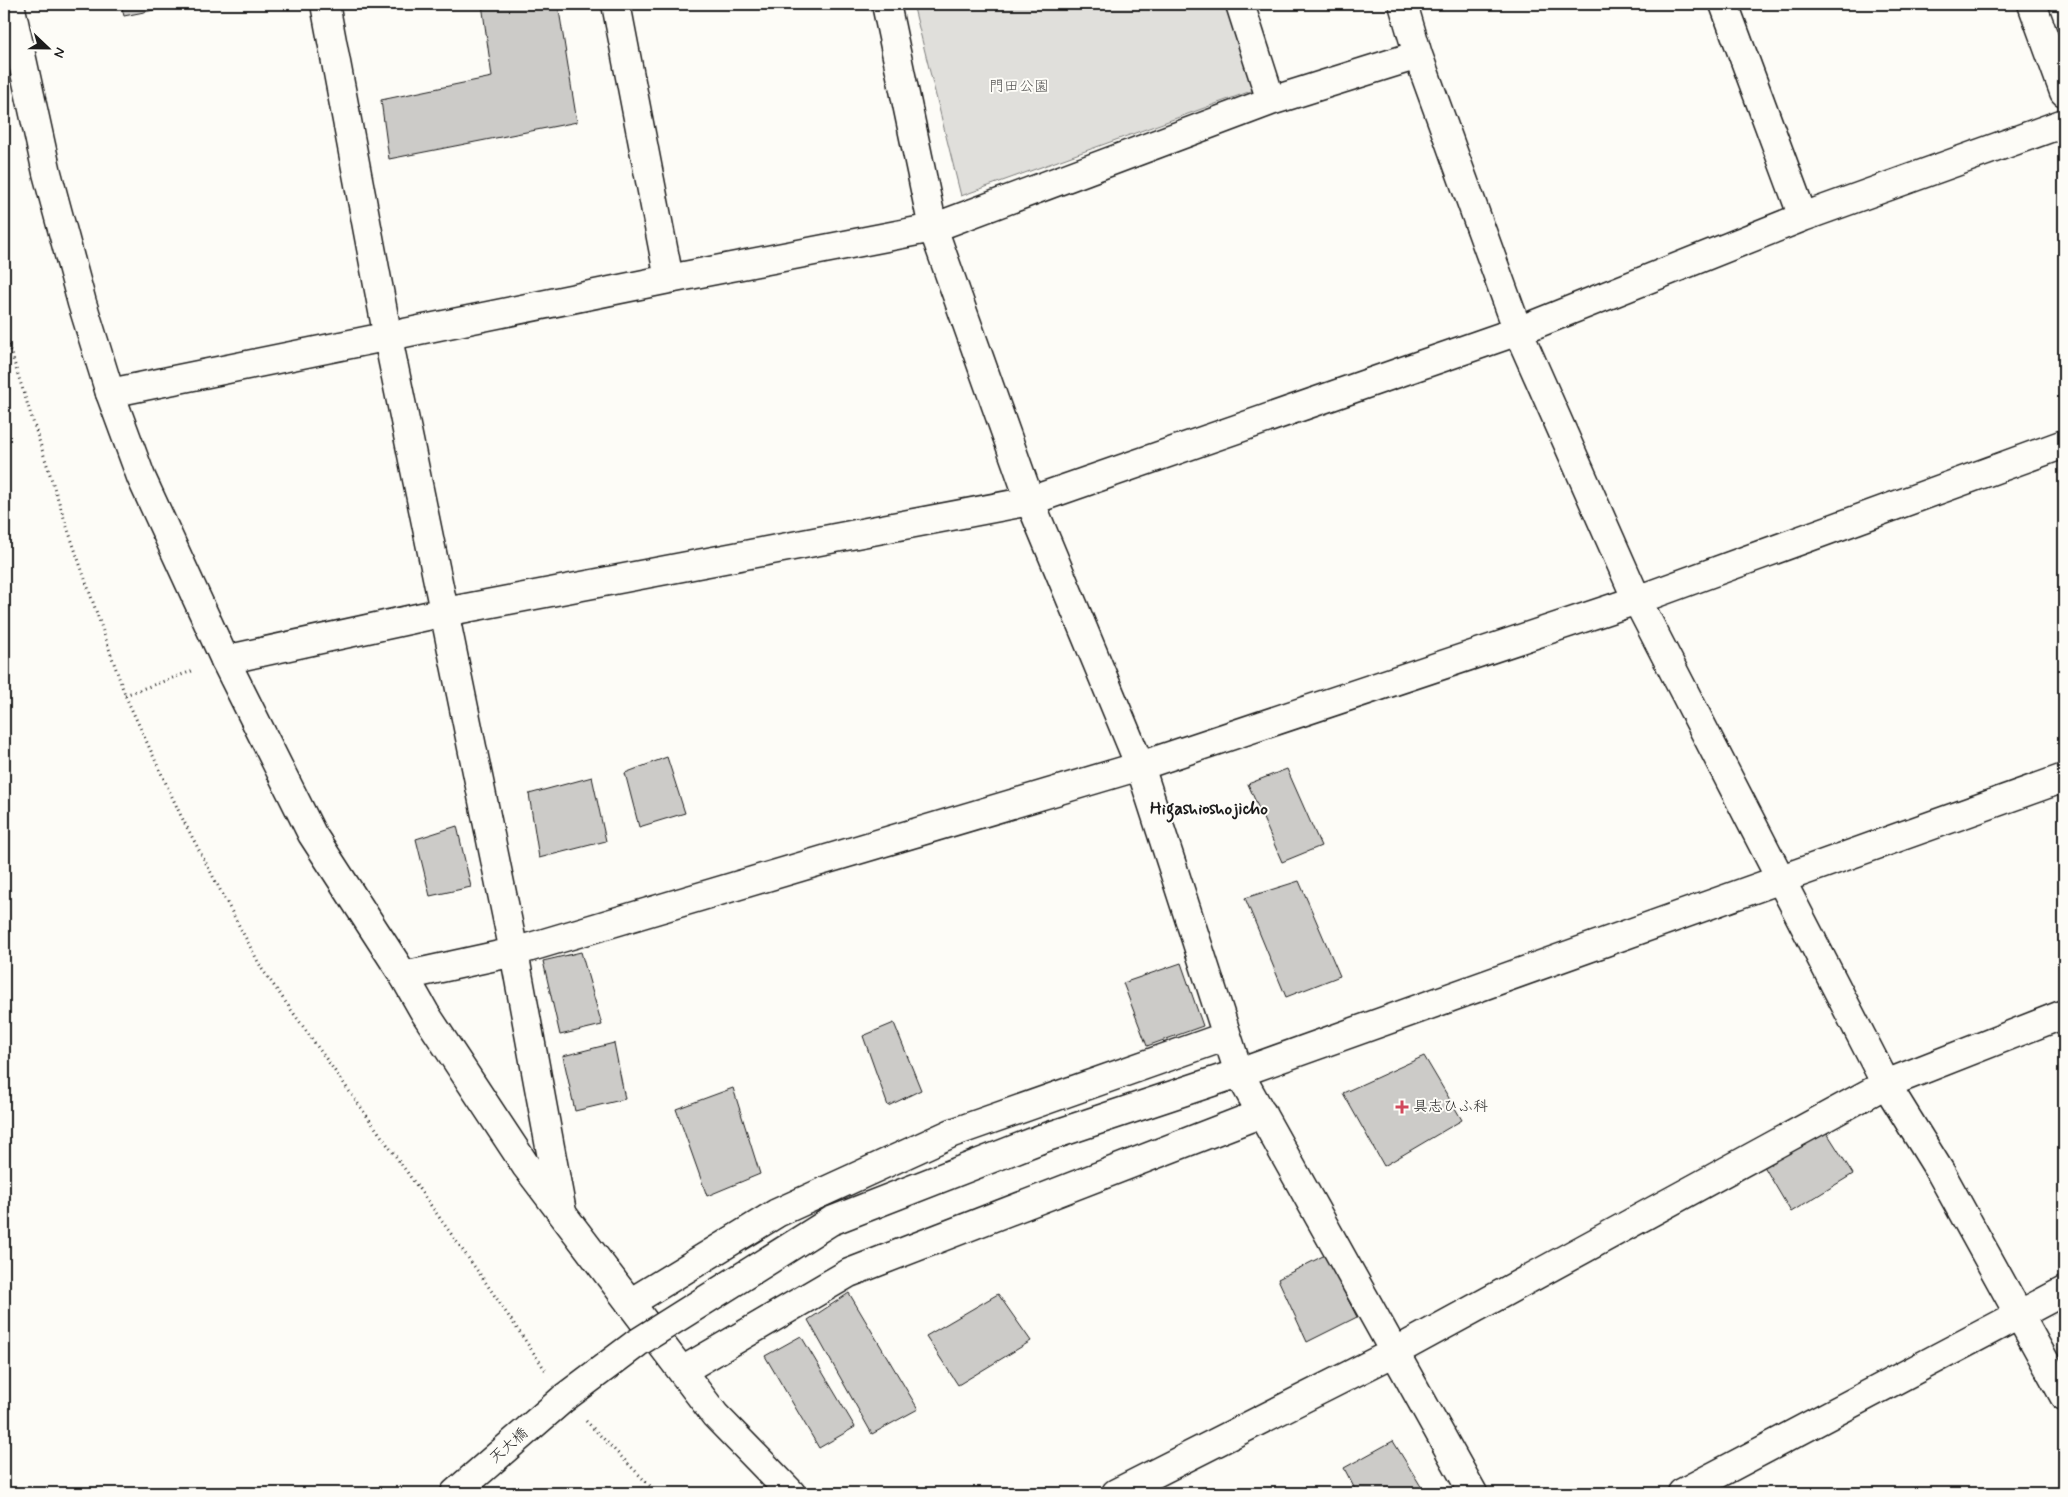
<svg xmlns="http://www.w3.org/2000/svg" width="2068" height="1497" viewBox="0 0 2068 1497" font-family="Mynerve,'Klee One',sans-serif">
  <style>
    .green { fill: #e0dfdb; stroke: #7e7e7c }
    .building { fill: #cccbc8; stroke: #1c1c1c }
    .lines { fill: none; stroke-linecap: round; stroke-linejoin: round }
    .street-casing { stroke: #1c1c1c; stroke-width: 31 }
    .secondary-casing { stroke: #1c1c1c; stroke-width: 31 }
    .path { stroke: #1c1c1c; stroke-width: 3; stroke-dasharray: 1 4; stroke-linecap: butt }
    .street { stroke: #fdfcf7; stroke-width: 28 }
    .secondary { stroke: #fdfcf7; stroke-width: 28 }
    .secondary-bridge-casing { stroke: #1c1c1c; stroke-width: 31; stroke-linecap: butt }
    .secondary-bridge { stroke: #fdfcf7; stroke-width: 28 }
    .poi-dot { fill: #d1495b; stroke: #fdfcf7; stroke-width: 2 }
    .labels { text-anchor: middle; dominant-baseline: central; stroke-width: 4; stroke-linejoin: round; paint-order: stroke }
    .park-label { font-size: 15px; fill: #575655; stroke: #fdfcf7 }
    .poi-label { font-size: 15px; fill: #1c1c1c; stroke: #fdfcf7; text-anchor: start }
    .street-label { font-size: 15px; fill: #1c1c1c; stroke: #fdfcf7 }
    .quarter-label { font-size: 18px; font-weight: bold; fill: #1c1c1c; stroke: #fdfcf7 }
  </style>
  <rect width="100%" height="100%" fill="#fdfcf7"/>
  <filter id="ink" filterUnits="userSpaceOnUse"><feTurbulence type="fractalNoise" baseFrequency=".02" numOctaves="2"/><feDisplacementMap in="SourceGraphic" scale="10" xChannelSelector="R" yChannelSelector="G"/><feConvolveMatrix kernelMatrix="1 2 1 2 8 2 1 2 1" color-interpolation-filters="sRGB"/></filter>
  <g filter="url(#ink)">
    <path class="green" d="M 913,4 L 1226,4 L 1254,90 L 961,196 Z"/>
    <path class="building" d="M 121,4 L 184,4 L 124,16 Z
      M 482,4 L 558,4 L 577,122 L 389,159 L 381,100 L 492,77 Z
      M 667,757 L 685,813 L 639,827 L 625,773 Z
      M 1287,769 L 1321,846 L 1282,862 L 1248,784 Z
      M 592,777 L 606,841 L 539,858 L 529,794 Z
      M 457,826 L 471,887 L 430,896 L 416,839 Z
      M 1299,881 L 1340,976 L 1286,997 L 1245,898 Z
      M 581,952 L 602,1025 L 560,1035 L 543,961 Z
      M 1181,963 L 1203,1026 L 1147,1046 L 1123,983 Z
      M 894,1023 L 921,1090 L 888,1106 L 863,1036 Z
      M 614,1043 L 625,1099 L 575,1111 L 563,1056 Z
      M 1424,1056 L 1462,1120 L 1384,1166 L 1343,1093 Z
      M 733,1088 L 760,1174 L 707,1196 L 676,1109 Z
      M 1822,1125 L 1853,1174 L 1791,1212 L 1758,1156 Z
      M 1325,1255 L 1357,1317 L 1307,1342 L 1278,1279 Z
      M 849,1293 L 918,1409 L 872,1434 L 808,1320 Z
      M 998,1294 L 1031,1341 L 958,1385 L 926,1336 Z
      M 801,1336 L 855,1427 L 819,1448 L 765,1356 Z
      M 1393,1441 L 1425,1493 L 1357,1493 L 1344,1468 Z"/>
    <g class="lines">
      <g class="street-casing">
        <path id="street" d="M 325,4 L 388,338 L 514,952 L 562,1212
          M 616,4 L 669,279
          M 886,4 L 933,228 L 1030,501 L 1140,766 L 1239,1073 L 1473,1493
          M 1240,4 L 1271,101
          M 1403,4 L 1418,55 L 1518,331 L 1637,600 L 1886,1084 L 1941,1173 L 2064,1396
          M 1724,4 L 1803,217
          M 2032,4 L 2064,92
          M 110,393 L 669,279 L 933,228 L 1271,101 L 1418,55
          M 225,660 L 445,612 L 1030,501 L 1518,331 L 1803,217 L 2064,123
          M 404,976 L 514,952 L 1140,766 L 1637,600 L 2064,444
          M 630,1303 L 777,1213 L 952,1133 L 1227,1036
          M 682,1371 L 849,1273 L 1262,1113
          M 1116,1493 L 1393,1353 L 1886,1084 L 2064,1014
          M 1682,1493 L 2064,1291"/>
      </g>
      <g class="secondary-casing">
        <path id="secondary" d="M 10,4 L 47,173 L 82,303 L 110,393 L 141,477 L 225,660 L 312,834 L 404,976 L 425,1013 L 526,1166 L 715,1415 L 791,1493
          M 1041,1139 L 1239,1073 L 2064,778
          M 455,1493 L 564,1398"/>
      </g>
      <path class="path" d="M 4,331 L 64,518 L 125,695 L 181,816 L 262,969 L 484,1280 L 546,1371
        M 125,695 L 195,670
        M 586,1421 L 657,1493"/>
      <use href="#street" class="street"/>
      <use href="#secondary" class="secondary"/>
      <g class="secondary-bridge-casing">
        <path id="secondary-bridge" d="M 564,1398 L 637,1343 L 831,1221 L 1041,1139"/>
      </g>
      <use href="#secondary-bridge" class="secondary-bridge"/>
    </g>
  </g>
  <path class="poi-dot" d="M1399.5 1099.5h5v5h5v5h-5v5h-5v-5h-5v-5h5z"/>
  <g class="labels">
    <g class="park-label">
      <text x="1019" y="87">門田公園</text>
    </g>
    <g class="poi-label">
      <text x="1413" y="1107">具志ひふ科</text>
    </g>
    <g class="street-label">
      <text transform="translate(509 1446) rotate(-41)">天大橋</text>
    </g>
    <g class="quarter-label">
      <text x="1209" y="809">Higashioshojicho</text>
    </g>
  </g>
  <rect width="2068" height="1497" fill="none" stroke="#fdfcf7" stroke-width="20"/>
  <rect x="10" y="10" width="2048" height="1477" fill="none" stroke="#1c1c1c" stroke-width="2" filter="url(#ink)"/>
  <g transform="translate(48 48) rotate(112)" stroke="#fdfcf7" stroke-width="4" paint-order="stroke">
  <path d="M0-4L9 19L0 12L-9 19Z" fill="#1c1c1c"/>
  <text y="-8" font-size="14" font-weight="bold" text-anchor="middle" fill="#1c1c1c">N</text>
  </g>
</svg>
